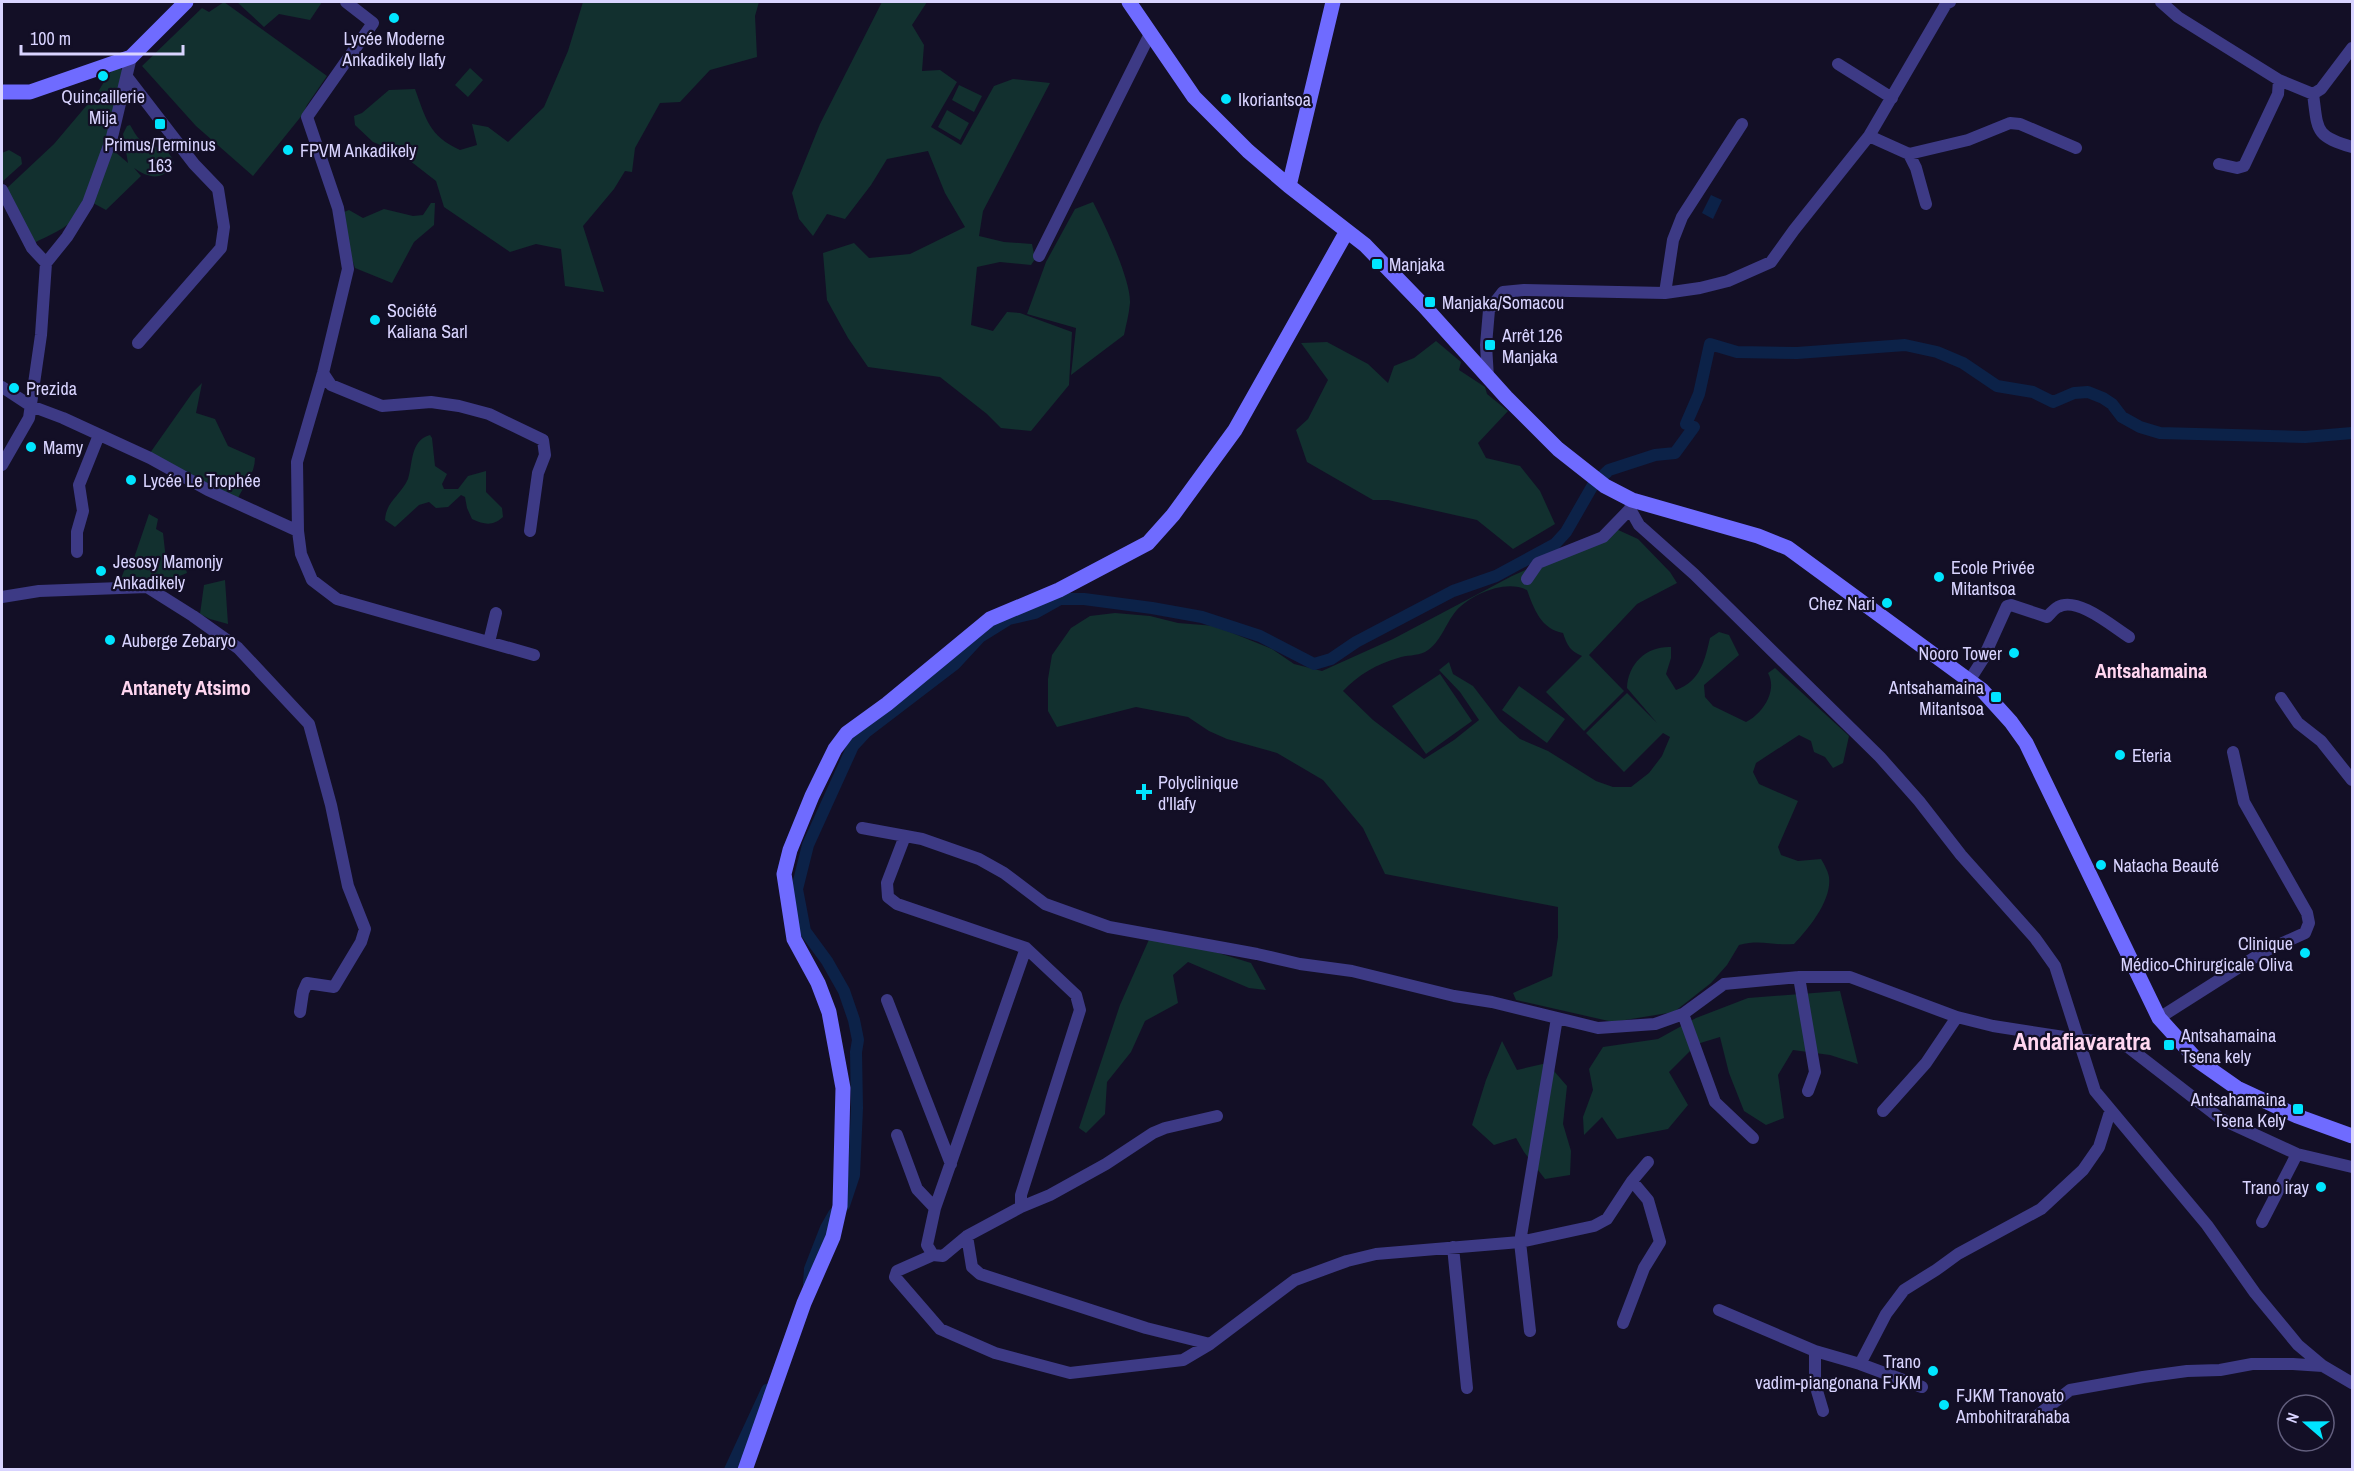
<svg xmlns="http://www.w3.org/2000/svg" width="2354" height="1471" viewBox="0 0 2354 1471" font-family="'Archivo Narrow',sans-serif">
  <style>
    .green { fill: #12302f }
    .water { fill: #0c2248 }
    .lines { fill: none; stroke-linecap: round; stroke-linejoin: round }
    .canal { stroke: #0c2248; stroke-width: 12 }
    .street { stroke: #3d3a85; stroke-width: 12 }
    .secondary { stroke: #6f6bff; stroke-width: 15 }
    .poi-dot { fill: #00e5ff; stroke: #130f26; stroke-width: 2 }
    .labels { text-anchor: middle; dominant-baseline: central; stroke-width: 4.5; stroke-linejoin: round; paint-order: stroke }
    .poi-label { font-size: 18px; fill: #d9d4ff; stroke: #130f26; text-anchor: start }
    .neighbourhood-label { font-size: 20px; font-weight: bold; fill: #ffd6f0; stroke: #130f26 }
    .district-label { font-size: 24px; font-weight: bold; fill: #ffd6f0; stroke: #130f26 }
  </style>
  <rect width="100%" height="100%" fill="#130f26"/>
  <path class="green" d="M 224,2 L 327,76 L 307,105 L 303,114 L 253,176 L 196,126 L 142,66 L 202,8 L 209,12 Z
    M 237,2 L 322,2 L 310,20 L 279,14 L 264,27 Z
    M 583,2 L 759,2 L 755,16 L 757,57 L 710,70 L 680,102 L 660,103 L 635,148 L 632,172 L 625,171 L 614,189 L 583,226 L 604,292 L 565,286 L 561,249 L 536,244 L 510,252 L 444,207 L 436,181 L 400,153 L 373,142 L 355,125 L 354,116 L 362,113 L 389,90 L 415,89 C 426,119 429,136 460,150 L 477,145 L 472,124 L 488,127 L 508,142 L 544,107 L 568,51 Z
    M 882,2 L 927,2 L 912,25 L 924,45 L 922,71 L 940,70 L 957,82 L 931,127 L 961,145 L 994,86 L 1013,79 L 1050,83 L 983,211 L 979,236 L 1004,242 L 1032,244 L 1035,259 L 1031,265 L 1000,262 L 977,267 L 971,325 L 993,331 L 1007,312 L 1020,313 L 1072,332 L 1069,385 L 1031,431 L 1001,428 L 987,414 L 940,377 L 868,367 L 848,338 L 827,300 L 823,253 L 854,243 L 869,258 L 910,254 L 965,227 L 945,193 L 928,151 L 887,159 L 871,185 L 845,219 L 827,214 L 813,236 L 799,219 L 792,193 L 820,124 Z
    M 120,68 L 124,72 C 113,113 99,181 76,216 C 67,229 47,236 34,243 L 6,189 L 54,144 L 98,92 L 108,75 L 114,69 Z
    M 470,68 L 483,80 L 468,97 L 455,85 Z
    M 959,85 L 982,96 L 974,112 L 952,100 Z
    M 947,110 L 969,123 L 960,140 L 938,127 Z
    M 130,125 C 134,131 136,137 142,141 C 157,151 167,143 174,163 C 163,181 150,179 134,168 L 141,176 L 106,210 L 93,203 L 113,150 L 128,163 L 123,134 L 127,126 Z
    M 9,150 L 21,157 L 22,164 L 3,181 L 2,181 L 2,153 Z
    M 1093,202 C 1104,223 1131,280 1130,303 C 1129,314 1126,325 1124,335 L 1071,375 L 1076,328 L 1027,314 L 1046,262 L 1075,209 Z
    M 431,203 L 435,203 L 434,225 L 414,242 L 392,283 L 355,268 L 345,239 L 344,212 L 349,210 L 363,218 L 384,209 L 413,216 L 423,215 Z
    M 1436,341 L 1461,362 L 1459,370 L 1485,387 L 1487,394 L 1508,411 L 1478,443 L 1486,458 L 1520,466 L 1540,491 L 1555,524 L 1513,549 L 1477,520 L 1388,500 L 1373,500 L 1307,462 L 1296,430 L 1308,419 L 1328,380 L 1301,343 L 1327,342 L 1368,364 L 1388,383 L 1394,366 L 1414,358 Z
    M 202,383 L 196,413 L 215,419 L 228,446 L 255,458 C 255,474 244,485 237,500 L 150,453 L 193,392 Z
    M 430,435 L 432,438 L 435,466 L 447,474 L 442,484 L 444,489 L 458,489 L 468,476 L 486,471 L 486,492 L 502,508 L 503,517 C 493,526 485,525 472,519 L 467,508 L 465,497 L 461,495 L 448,507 L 436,508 L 429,502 L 419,505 L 395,527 L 385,520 C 386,501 401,495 408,479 C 413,464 410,440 430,435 Z
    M 149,514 L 158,519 L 156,529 L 163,533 L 166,560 C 177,562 185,561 187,573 L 177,577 L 119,584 L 127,563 L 133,561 Z
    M 1616,529 L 1638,539 L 1670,572 L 1677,583 L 1637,604 L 1589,655 L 1624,691 L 1584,731 L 1546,692 L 1582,656 C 1570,651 1567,645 1563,633 C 1541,629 1534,609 1527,590 C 1506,579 1471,594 1456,611 C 1445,624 1441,643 1425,652 C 1417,656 1406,655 1398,658 C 1377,664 1358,675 1343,691 L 1373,720 L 1424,759 L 1454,740 L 1479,720 L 1460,692 L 1439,670 L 1449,662 L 1453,674 L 1473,686 L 1500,721 L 1520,739 L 1548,751 L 1596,781 L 1613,787 L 1631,787 L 1649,773 L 1662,756 L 1670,737 L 1663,733 L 1624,772 L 1586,733 L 1627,693 L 1657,723 L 1627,688 C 1628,663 1647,646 1671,647 L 1671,658 L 1666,674 L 1676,690 C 1700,682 1705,660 1710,638 L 1719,632 L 1729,635 L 1739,655 L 1704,685 L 1705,697 L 1713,706 L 1746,722 C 1762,714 1778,691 1768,673 L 1775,668 L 1849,736 L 1843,763 L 1833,768 L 1825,757 L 1814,752 L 1811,741 L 1799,735 L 1756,763 L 1753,772 L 1759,784 L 1798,801 L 1778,847 L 1781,855 L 1798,861 L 1821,859 C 1824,864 1828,871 1829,877 C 1832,900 1809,928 1794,944 C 1773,946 1762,939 1739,945 L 1727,965 L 1711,983 L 1674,1012 L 1613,1022 L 1516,1000 L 1513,993 L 1552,976 L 1558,937 L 1558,907 L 1385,874 L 1363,828 L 1323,780 L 1277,753 L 1227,739 L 1209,731 L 1188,717 L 1136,707 L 1057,727 L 1048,711 L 1048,679 L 1052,655 L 1071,628 L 1090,616 L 1115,613 L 1150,616 L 1178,623 L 1215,626 L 1272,649 L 1294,664 L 1322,671 L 1393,639 L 1512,576 Z
    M 225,580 L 228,624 L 210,619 L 200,614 L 204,585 Z
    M 1440,674 L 1472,721 L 1426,754 L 1392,706 Z
    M 1519,686 L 1565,719 L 1547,743 L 1502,710 Z
    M 1151,935 L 1179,941 L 1251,963 L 1266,990 L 1249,988 L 1188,962 L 1173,975 L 1178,1003 L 1145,1021 L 1131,1052 L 1107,1082 L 1105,1114 L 1086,1133 L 1079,1128 L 1120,1005 Z
    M 1840,991 L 1858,1064 L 1830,1055 L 1793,1050 L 1778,1075 L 1784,1118 L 1766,1125 L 1744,1111 L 1729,1073 L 1720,1037 L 1697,1044 L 1669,1072 L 1688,1105 L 1668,1129 L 1617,1139 L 1602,1117 L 1584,1135 L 1583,1117 L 1593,1090 L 1589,1069 L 1603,1047 L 1658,1039 L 1696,1018 L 1748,998 Z
    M 1502,1041 L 1517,1070 L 1547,1063 L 1567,1086 L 1563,1124 L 1571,1151 L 1570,1175 L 1545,1179 L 1524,1152 L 1516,1138 L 1494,1145 L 1472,1125 L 1486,1080 Z"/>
  <path class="water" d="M 1711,195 L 1722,200 L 1713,219 L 1702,213 Z"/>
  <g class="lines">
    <path class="canal" d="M 809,1284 L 810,1269 L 826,1228 L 834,1214 L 844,1205 L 854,1175 L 857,1108 L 856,1052 L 858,1040 L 854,1020 L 844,991 L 827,961 L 805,931 L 797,889 L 808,845 L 853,746 L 866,732 L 955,664 L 980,637 L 1009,619 L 1035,613 L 1060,599 L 1084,599 L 1152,608 L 1202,617 L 1260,636 L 1314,664 L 1331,659 L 1356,642 L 1453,591 L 1496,576 L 1555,544 L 1566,532 L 1593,485 L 1609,470 L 1655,455 L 1675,453 L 1694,427 L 1686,424 L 1699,394 L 1710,344 L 1737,352 L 1797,353 L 1905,345 L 1937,352 L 1963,363 L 1997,386 L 2033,392 L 2053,402 L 2074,393 L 2088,392 L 2103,398 L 2112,404 L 2122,417 L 2140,427 L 2160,433 L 2305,437 L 2352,433
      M 730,1470 L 767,1390"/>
    <path class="street" d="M 346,2 L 373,23 L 307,117 L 338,208 L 348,269 L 323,373 L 297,462 L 298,531 L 301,554 L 312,580 L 337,599 L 534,655
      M 2161,2 L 2178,17 L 2279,80 L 2278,94 L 2244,166 L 2237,168 L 2219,164
      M 1838,64 L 1892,98
      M 127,77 L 194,164 L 218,189 L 224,227 L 221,248 L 138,343
      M 2279,80 L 2313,94 L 2321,89 L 2352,48
      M 2313,94 C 2318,130 2314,136 2352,147
      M 1869,136 L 1909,154 L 1916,168 L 1926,204
      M 1909,154 L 1968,140 L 2010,123 L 2020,124 L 2076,148
      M 2,190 L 32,248 L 46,263
      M 1039,256 L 1150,34
      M 1665,293 L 1673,240 L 1682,217 L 1742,124
      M 323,373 L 331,385 L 382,406 L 431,402 L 459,406 L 489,414 L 543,440 L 545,455 L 538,473 L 530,531
      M 1488,378 L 1486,345 L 1489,310 L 1503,292 L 1524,290 L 1665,293 L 1700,288 L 1728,281 L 1771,262 L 1794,230 L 1869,136 L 1946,4 L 1950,2
      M 2,387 L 31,406 L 63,418 L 150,458 L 208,490 L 298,531
      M 2,465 L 29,418 L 41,335 L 46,263 L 67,237 L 88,203 L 112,137 L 131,57
      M 1632,500 L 1630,509 L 1639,525 L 1694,574 L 1880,757 L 1919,801 L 1961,855 L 2035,938 L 2055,966 L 2095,1091 L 2207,1225 L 2255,1293 L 2298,1345 L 2323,1366 L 2352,1383
      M 77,552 L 77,532 L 83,511 L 79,485 L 99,435
      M 1527,579 L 1538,563 L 1603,537 L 1630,509
      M 2,597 L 39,591 L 147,587 L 193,616 L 238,648 L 309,724 L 331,805 L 348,886 L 365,929 L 361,942 L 334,987 L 307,983 L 303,992 L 300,1012
      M 489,642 L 496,613
      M 1969,681 L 1983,659 L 2007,606 L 2011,605 L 2047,617 C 2050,614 2054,609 2058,607 C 2077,596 2112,626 2129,637
      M 2281,698 L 2298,723 L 2321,741 L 2352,780
      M 862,828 L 922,839 L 979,859 L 1004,873 L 1045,904 L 1109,927 L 1257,954 L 1300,964 L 1352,971 L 1454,996 L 1492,1002 L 1598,1028 L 1655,1024 L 1683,1014 L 1724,984 L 1799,977 L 1850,977 L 1957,1017 L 1993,1026 L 2077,1039 L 2114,1043 L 2128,1047 L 2221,1119 L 2297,1154 L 2352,1167
      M 905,836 L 887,883 L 888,897 L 897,904 L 1026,948 L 1076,995 L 1080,1010 L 1021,1195 L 1021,1207
      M 1026,948 L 935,1208 L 927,1245 L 933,1255 L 943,1256 L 967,1236 L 1021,1207 L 1050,1195 L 1106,1164 L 1153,1133 L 1165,1128 L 1217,1116
      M 1799,977 L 1815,1072 L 1808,1091
      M 887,1000 L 951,1164
      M 1683,1014 L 1715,1102 L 1753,1138
      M 2159,1018 L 2263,952 L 2305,933 L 2309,923 L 2307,913 L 2244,802 L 2233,752
      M 1883,1111 L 1926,1063 L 1957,1017
      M 897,1135 L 917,1189 L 935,1208
      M 2262,1222 L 2297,1154
      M 967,1236 L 972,1267 L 980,1274 L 1146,1328 L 1210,1344 L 1295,1280 L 1347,1261 L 1376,1254 L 1520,1242 L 1594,1226 L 1607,1219 L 1632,1181 L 1648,1162
      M 1453,1247 L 1467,1388
      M 933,1255 L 897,1271 L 895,1277 L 940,1329 L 995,1353 L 1070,1373 L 1183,1360 L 1210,1344
      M 1719,1310 L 1815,1351 L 1860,1364 L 1886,1314 L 1904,1290 L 1936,1270 L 1958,1254 L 2041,1209 L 2083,1170 L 2099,1147 L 2110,1112
      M 1623,1323 L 1644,1268 L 1660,1242 L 1648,1200 L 1632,1181
      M 1530,1331 L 1520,1242 L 1557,1018
      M 1815,1351 L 1815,1384 L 1823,1411
      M 1860,1364 L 1922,1387
      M 2034,1418 L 2070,1390 L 2143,1377 L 2187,1371 L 2220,1370 L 2252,1364 L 2293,1364 L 2323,1366"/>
    <path class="secondary" d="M 1129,2 L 1194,97 L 1248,151 L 1289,186 L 1365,245 L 1424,306 L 1506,397 L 1558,449 L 1605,486 L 1632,500 L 1758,536 L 1788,548 L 1982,690 L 2011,722 L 2026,743 L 2159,1018 L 2197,1060 L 2237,1088 L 2297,1116 L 2352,1136
      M 2,92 L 30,92 L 131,57 L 186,2
      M 1289,186 L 1333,2
      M 745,1470 L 804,1303 L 833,1237 L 840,1206 L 843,1088 L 829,1012 L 818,983 L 794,939 L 784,874 L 790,850 L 812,796 L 835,749 L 847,733 L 887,704 L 990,619 L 1059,590 L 1148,543 L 1173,515 L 1235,430 L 1347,231"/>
  </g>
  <g class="poi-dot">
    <circle cx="394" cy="18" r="6"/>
    <circle cx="103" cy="76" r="6"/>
    <circle cx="1226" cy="99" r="6"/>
    <rect x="154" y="118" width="12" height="12" rx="3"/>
    <circle cx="288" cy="150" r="6"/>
    <rect x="1371" y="258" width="12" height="12" rx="3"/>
    <rect x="1424" y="296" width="12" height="12" rx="3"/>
    <circle cx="375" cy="320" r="6"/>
    <rect x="1484" y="339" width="12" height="12" rx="3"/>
    <circle cx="14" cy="388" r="6"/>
    <circle cx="31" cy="447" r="6"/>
    <circle cx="131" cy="480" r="6"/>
    <circle cx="101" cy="571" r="6"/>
    <circle cx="1939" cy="577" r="6"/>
    <circle cx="1887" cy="603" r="6"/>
    <circle cx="110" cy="640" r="6"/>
    <circle cx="2014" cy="653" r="6"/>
    <rect x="1990" y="691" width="12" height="12" rx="3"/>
    <circle cx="2120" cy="755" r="6"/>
    <path d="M1141 783h6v6h6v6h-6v6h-6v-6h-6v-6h6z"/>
    <circle cx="2101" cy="865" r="6"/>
    <circle cx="2305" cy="953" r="6"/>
    <rect x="2163" y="1039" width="12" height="12" rx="3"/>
    <rect x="2292" y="1103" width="12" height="12" rx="3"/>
    <circle cx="2321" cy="1187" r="6"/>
    <circle cx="1933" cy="1371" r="6"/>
    <circle cx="1944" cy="1405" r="6"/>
  </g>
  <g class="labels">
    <g class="poi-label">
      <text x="394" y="38" text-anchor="middle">Lycée Moderne<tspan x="394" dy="21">Ankadikely Ilafy</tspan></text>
      <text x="103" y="96" text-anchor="middle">Quincaillerie<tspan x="103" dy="21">Mija</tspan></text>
      <text x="1238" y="99">Ikoriantsoa</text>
      <text x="160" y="144" text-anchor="middle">Primus/Terminus<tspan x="160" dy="21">163</tspan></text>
      <text x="300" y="150">FPVM Ankadikely</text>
      <text x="1389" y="264">Manjaka</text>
      <text x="1442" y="302">Manjaka/Somacou</text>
      <text x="387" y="310">Société<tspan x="387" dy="21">Kaliana Sarl</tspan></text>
      <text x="1502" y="335">Arrêt 126<tspan x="1502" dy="21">Manjaka</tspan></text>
      <text x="26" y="388">Prezida</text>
      <text x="43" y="447">Mamy</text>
      <text x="143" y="480">Lycée Le Trophée</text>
      <text x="113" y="561">Jesosy Mamonjy<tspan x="113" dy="21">Ankadikely</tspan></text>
      <text x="1951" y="567">Ecole Privée<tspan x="1951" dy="21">Mitantsoa</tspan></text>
      <text x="1875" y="603" text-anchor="end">Chez Nari</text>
      <text x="122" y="640">Auberge Zebaryo</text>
      <text x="2002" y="653" text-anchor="end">Nooro Tower</text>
      <text x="1984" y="687" text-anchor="end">Antsahamaina<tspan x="1984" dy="21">Mitantsoa</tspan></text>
      <text x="2132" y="755">Eteria</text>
      <text x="1158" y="782">Polyclinique<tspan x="1158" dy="21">d'Ilafy</tspan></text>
      <text x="2113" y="865">Natacha Beauté</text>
      <text x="2293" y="943" text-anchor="end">Clinique<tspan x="2293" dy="21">Médico-Chirurgicale Oliva</tspan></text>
      <text x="2181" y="1035">Antsahamaina<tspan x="2181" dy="21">Tsena kely</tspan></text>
      <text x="2286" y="1099" text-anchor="end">Antsahamaina<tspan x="2286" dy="21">Tsena Kely</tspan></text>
      <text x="2309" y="1187" text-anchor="end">Trano iray</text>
      <text x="1921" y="1361" text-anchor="end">Trano<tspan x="1921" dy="21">vadim-piangonana FJKM</tspan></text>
      <text x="1956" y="1395">FJKM Tranovato<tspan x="1956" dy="21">Ambohitrarahaba</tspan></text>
    </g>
    <g class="neighbourhood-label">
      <text x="2151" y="670">Antsahamaina</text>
      <text x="186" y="687">Antanety Atsimo</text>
    </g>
    <g class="district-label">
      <text x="2082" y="1041">Andafiavaratra</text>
    </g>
  </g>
  <rect width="2354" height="1471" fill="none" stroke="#d9d4ff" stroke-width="6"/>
  <g transform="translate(2306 1423) rotate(290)"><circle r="28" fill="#130f26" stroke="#625e7d" stroke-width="1.5"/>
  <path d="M0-4.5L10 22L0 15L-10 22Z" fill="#00e5ff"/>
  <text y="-9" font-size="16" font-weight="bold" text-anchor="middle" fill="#d9d4ff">N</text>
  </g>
  <path d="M21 45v9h162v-9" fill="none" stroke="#d9d4ff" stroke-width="3"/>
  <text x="30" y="45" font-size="18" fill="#d9d4ff" stroke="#130f26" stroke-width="4.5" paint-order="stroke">100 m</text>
</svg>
